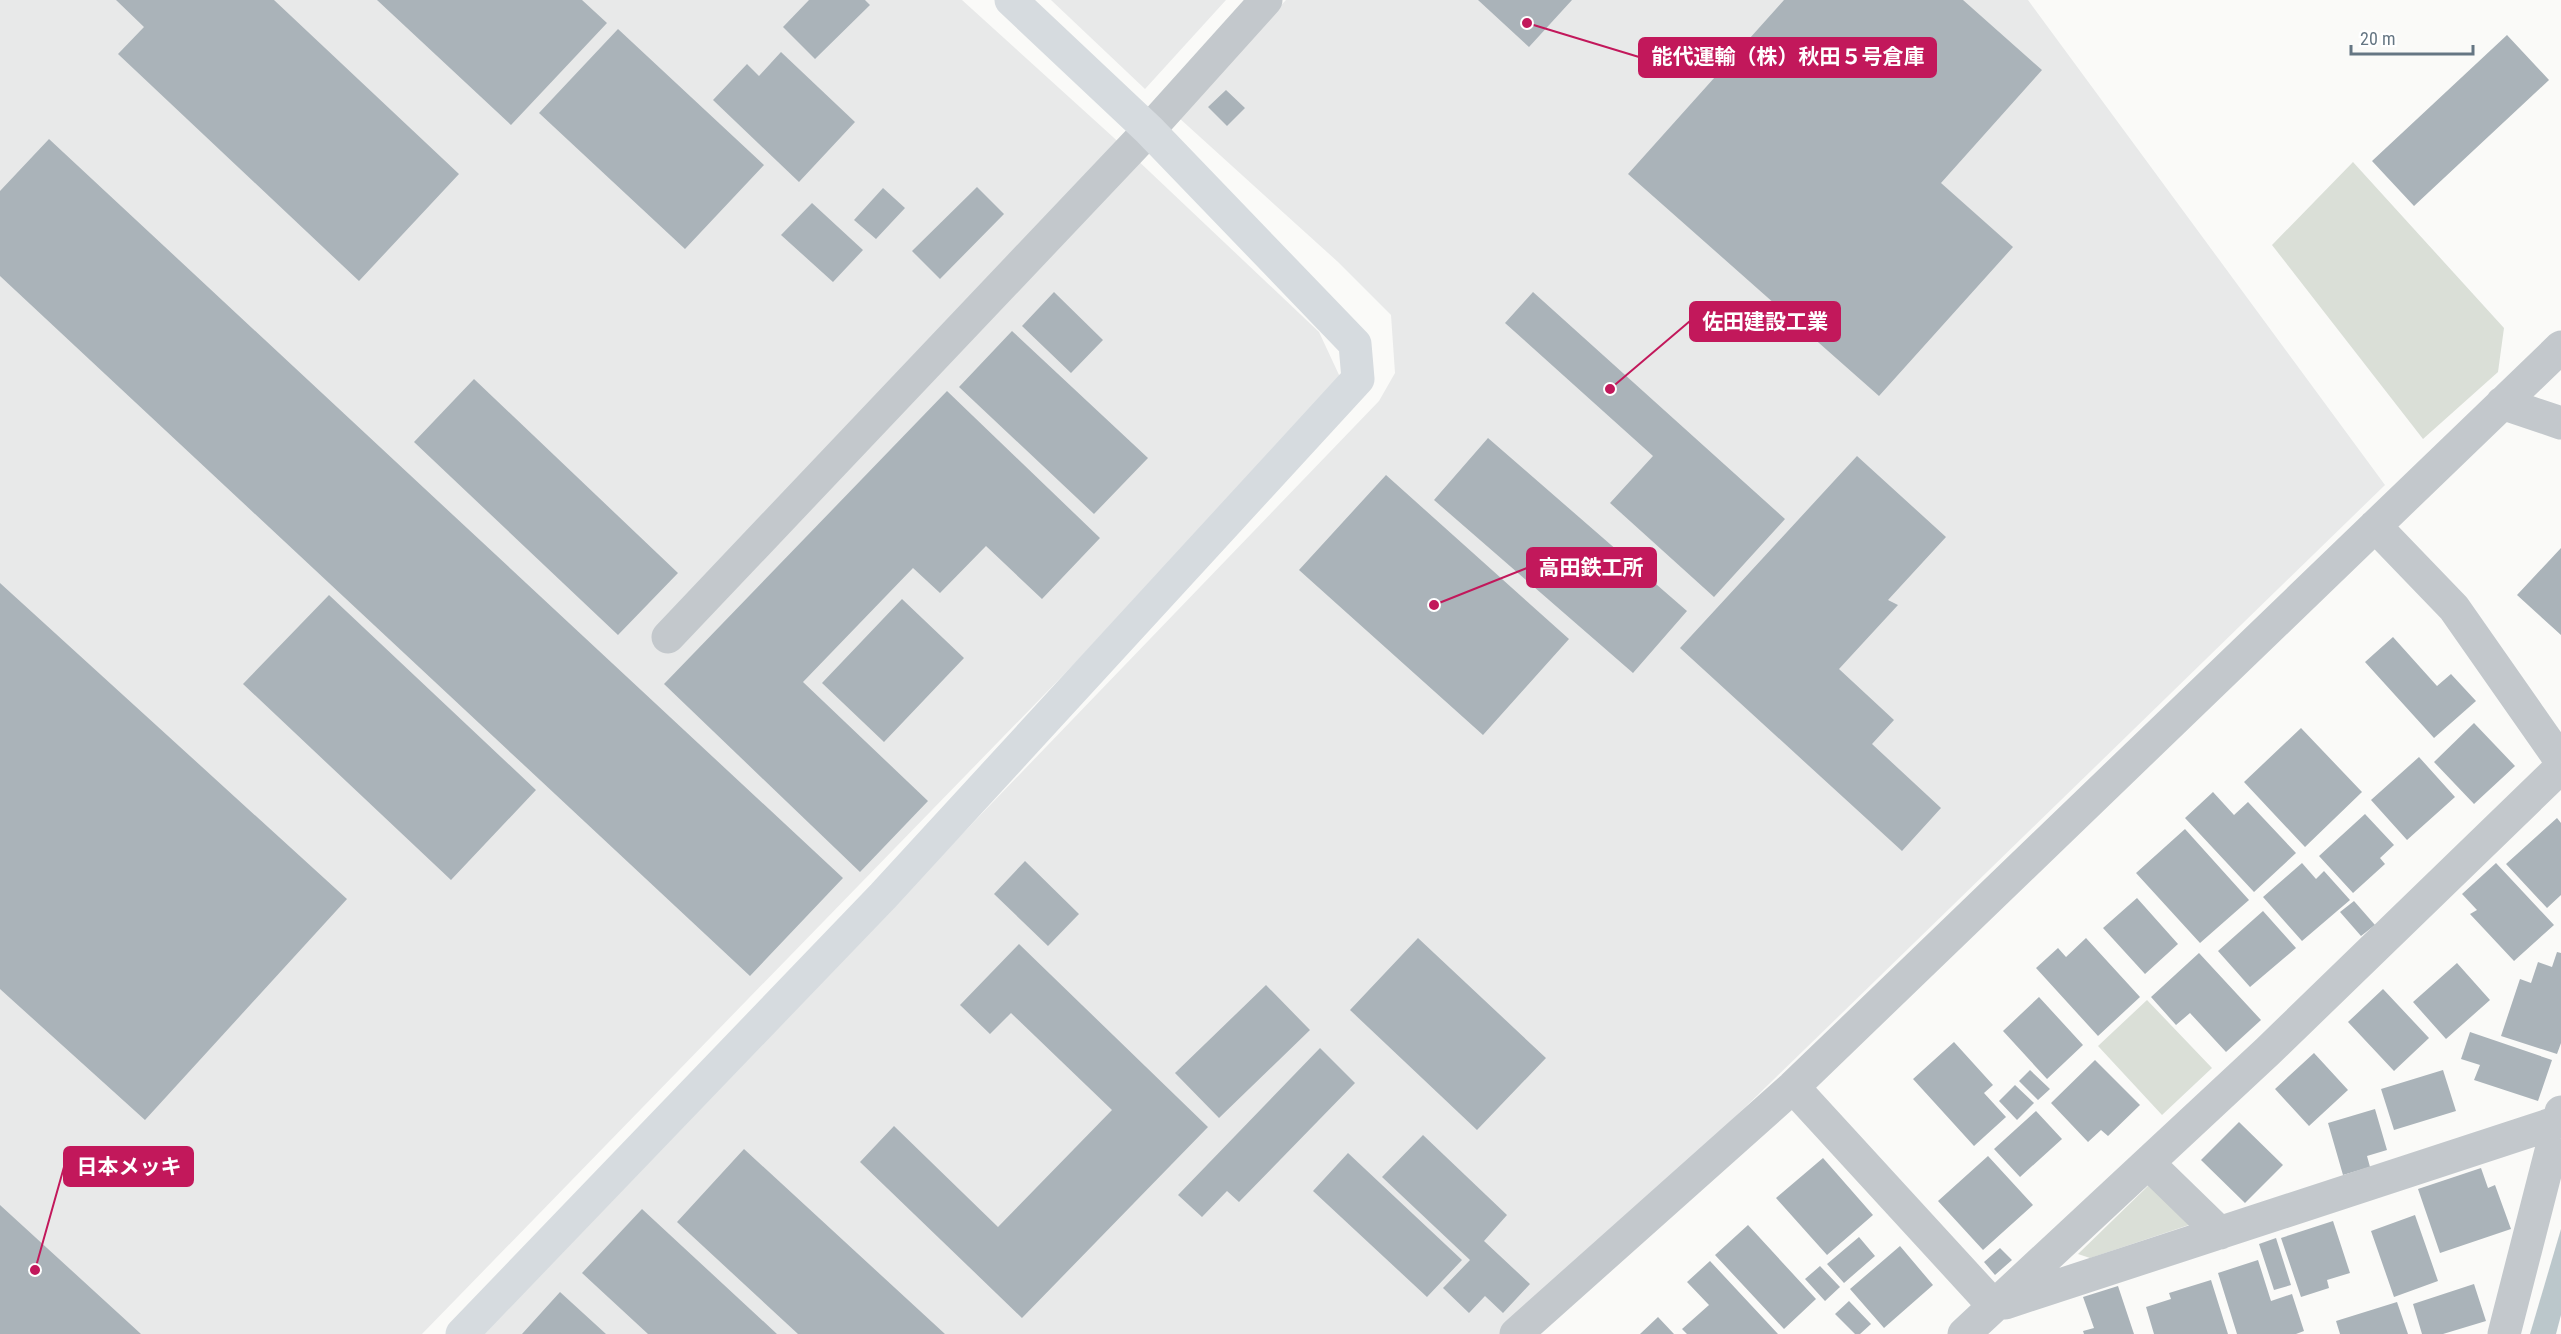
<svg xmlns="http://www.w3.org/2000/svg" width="2561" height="1334" viewBox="0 0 2561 1334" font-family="'Roboto Condensed','Noto Sans JP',sans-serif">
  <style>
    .built { fill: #e8e9e9 }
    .green { fill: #dadfd7 }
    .water { fill: #bbc7cb }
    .building { fill: #aab3b9 }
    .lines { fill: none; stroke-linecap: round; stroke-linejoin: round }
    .street { stroke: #c3c8cc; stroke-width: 33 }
    .secondary { stroke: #d6dbdf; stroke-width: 33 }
    .leader { fill: none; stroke: #c2185b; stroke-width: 2 }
    .callout-dot { fill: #c2185b; stroke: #fff; stroke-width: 2 }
    .callout { fill: #c2185b; stroke: #c2185b; stroke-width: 2 }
    .callout-label { font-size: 21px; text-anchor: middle; font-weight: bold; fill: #fff }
  </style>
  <rect width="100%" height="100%" fill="#fafaf8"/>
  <path class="built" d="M 0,0 L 962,0 L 1113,137 L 1319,332 L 1340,377 L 1076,662 L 422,1334 L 0,1334 Z
    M 1051,0 L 1226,0 L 1145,89 Z
    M 1286,0 L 2028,0 L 2385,485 L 1730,1122 L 1501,1334 L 481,1334 L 1379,401 L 1395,373 L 1391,315 L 1338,262 L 1178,117 Z"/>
  <path class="green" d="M 2353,162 L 2504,328 L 2498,372 L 2423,439 L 2272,245 Z
    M 2147,1000 L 2212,1068 L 2162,1115 L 2098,1046 Z
    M 2150,1184 L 2192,1224 L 2090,1258 L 2078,1254 Z"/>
  <path class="water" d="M 2561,1229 L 2561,1315 L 2556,1334 L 2530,1334 Z"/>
  <path class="building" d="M 116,0 L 274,0 L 459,174 L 359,281 L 118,54 L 144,27 Z
    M 377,0 L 582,0 L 607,23 L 511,125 Z
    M 809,0 L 865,0 L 870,5 L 815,59 L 783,27 Z
    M 1478,0 L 1572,0 L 1529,47 Z
    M 1784,0 L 1963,0 L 2042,70 L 1941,183 L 2013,247 L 1879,396 L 1628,174 Z
    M 618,29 L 764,165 L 685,249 L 539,113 Z
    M 2507,35 L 2549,80 L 2414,206 L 2372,161 Z
    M 781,52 L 855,122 L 799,182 L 713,100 L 747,64 L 759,76 Z
    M 1226,90 L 1245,108 L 1227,126 L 1208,107 Z
    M 49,139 L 843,878 L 750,976 L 0,276 L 0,191 Z
    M 977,187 L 1004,214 L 940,279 L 912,251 Z
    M 883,188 L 905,208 L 876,239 L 854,220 Z
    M 812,203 L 863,250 L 833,282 L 781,235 Z
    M 1054,292 L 1103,340 L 1071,373 L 1022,326 Z
    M 1533,292 L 1785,519 L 1714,597 L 1610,503 L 1653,456 L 1505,323 Z
    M 1012,331 L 1148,458 L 1094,514 L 959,387 Z
    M 474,379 L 678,573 L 618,635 L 414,442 Z
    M 947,391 L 1100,538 L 1042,599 L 986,546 L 940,593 L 913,568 L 803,682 L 928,801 L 860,872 L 664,684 Z
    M 1488,438 L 1687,611 L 1633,673 L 1434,500 Z
    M 1857,456 L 1946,537 L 1888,600 L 1898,605 L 1839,669 L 1894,720 L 1872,744 L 1941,808 L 1902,851 L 1680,648 Z
    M 1386,475 L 1569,639 L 1483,735 L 1299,570 Z
    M 2561,548 L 2561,635 L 2517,595 Z
    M 0,583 L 347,899 L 145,1120 L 0,989 Z
    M 329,595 L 536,790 L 451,880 L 243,684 Z
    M 902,599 L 964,658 L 884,742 L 822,683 Z
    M 2393,637 L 2437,686 L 2451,674 L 2476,701 L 2434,738 L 2365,662 Z
    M 2474,723 L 2515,766 L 2474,804 L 2434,762 Z
    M 2301,728 L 2362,792 L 2305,847 L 2244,782 Z
    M 2419,757 L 2455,797 L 2407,840 L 2371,800 Z
    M 2213,792 L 2234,815 L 2248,802 L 2296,853 L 2254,892 L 2185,818 Z
    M 2365,814 L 2394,845 L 2380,858 L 2385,864 L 2353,893 L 2319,856 Z
    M 2557,818 L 2561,823 L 2561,895 L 2547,908 L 2506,864 Z
    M 2185,829 L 2249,900 L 2200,943 L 2136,873 Z
    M 1025,861 L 1079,914 L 1048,946 L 994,894 Z
    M 2302,863 L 2316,879 L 2324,871 L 2350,900 L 2302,941 L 2263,897 Z
    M 2496,863 L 2554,925 L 2514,961 L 2470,914 L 2477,910 L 2462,894 Z
    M 2137,898 L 2178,944 L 2145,974 L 2103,928 Z
    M 2354,901 L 2375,925 L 2361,936 L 2340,912 Z
    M 2263,911 L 2296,948 L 2250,987 L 2218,951 Z
    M 1418,938 L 1546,1058 L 1477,1130 L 1350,1010 Z
    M 2086,938 L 2140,997 L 2098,1036 L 2036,968 L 2058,948 L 2066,957 Z
    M 1019,944 L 1208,1127 L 1022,1318 L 860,1162 L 894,1126 L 998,1227 L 1112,1110 L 1011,1013 L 990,1034 L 960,1005 Z
    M 2557,952 L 2561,953 L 2561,1043 L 2557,1054 L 2501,1036 L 2520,979 L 2531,983 L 2538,962 L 2552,967 Z
    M 2199,953 L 2261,1020 L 2226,1052 L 2190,1013 L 2176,1025 L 2151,997 Z
    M 2457,963 L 2490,1000 L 2446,1039 L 2413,1002 Z
    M 1266,985 L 1310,1030 L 1219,1118 L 1175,1073 Z
    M 2383,989 L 2429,1038 L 2394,1071 L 2348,1022 Z
    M 2039,997 L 2083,1045 L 2047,1079 L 2003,1031 Z
    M 2470,1032 L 2552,1060 L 2538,1101 L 2474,1080 L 2480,1065 L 2461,1059 Z
    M 1954,1042 L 1993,1085 L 1984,1093 L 2006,1117 L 1974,1146 L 1913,1079 Z
    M 1320,1048 L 1355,1083 L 1239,1202 L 1227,1191 L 1202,1217 L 1178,1195 Z
    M 2314,1053 L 2348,1090 L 2309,1126 L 2275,1089 Z
    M 2095,1060 L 2140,1105 L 2108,1136 L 2101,1130 L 2088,1142 L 2051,1103 Z
    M 2030,1070 L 2050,1089 L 2038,1100 L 2019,1081 Z
    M 2443,1070 L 2456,1111 L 2394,1130 L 2381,1089 Z
    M 2015,1085 L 2034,1103 L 2017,1120 L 1999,1101 Z
    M 2375,1109 L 2387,1150 L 2367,1156 L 2370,1167 L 2343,1175 L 2328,1123 Z
    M 2036,1111 L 2062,1139 L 2020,1177 L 1994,1149 Z
    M 2239,1122 L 2283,1165 L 2245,1203 L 2201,1160 Z
    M 1423,1135 L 1507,1215 L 1484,1241 L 1530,1284 L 1503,1313 L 1485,1296 L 1469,1313 L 1443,1288 L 1470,1260 L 1382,1177 Z
    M 744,1149 L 945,1334 L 798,1334 L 677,1222 Z
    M 1348,1153 L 1462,1260 L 1427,1297 L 1313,1191 Z
    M 1988,1156 L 2033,1205 L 1983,1250 L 1938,1201 Z
    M 1823,1158 L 1873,1215 L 1827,1255 L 1776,1198 Z
    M 2481,1168 L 2488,1188 L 2495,1185 L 2511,1229 L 2440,1253 L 2418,1189 Z
    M 0,1205 L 141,1334 L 0,1334 Z
    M 642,1209 L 777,1334 L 648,1334 L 582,1273 Z
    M 2415,1215 L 2438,1281 L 2394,1297 L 2371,1231 Z
    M 2333,1221 L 2350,1273 L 2327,1280 L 2329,1288 L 2301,1297 L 2281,1238 Z
    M 1748,1225 L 1816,1299 L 1784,1329 L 1715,1255 Z
    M 1859,1237 L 1875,1256 L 1844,1283 L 1827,1264 Z
    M 2276,1238 L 2291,1285 L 2274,1290 L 2259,1244 Z
    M 1900,1246 L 1933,1285 L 1884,1328 L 1850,1289 Z
    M 2000,1248 L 2012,1260 L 1995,1275 L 1984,1262 Z
    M 2258,1260 L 2271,1301 L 2292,1294 L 2304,1331 L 2296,1334 L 2237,1334 L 2218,1273 Z
    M 1710,1261 L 1778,1334 L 1687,1334 L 1682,1329 L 1709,1305 L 1687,1282 Z
    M 1820,1266 L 1840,1287 L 1825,1301 L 1805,1279 Z
    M 2211,1280 L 2228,1334 L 2154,1334 L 2146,1307 L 2171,1299 L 2169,1293 Z
    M 2474,1284 L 2486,1321 L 2443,1334 L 2422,1334 L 2413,1304 Z
    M 2118,1286 L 2134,1334 L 2084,1334 L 2083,1331 L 2094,1328 L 2083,1297 Z
    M 560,1292 L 606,1334 L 522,1334 Z
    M 1849,1301 L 1871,1324 L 1860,1334 L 1855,1334 L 1835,1314 Z
    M 2397,1302 L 2408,1334 L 2340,1334 L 2336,1321 Z
    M 1658,1317 L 1674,1334 L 1640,1334 Z"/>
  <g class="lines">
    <path class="street" d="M 2502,403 L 2561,423
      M 2375,526 L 2454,608 L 2561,761
      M 668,637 L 1149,130 L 1266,0
      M 1793,1087 L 1994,1306
      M 2148,1163 L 2220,1233
      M 2005,1303 L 2558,1122
      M 1516,1334 L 1793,1087 L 2561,347
      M 1964,1334 L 2268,1051 L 2561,767
      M 2504,1334 L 2561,1112"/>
    <path class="secondary" d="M 462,1334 L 883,896 L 1358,379 L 1355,344 L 1149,130 L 1011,0"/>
  </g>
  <path class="leader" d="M1527 23L1639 57M1610 389L1690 321M1434 605L1527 568M35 1270L64 1167"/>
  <g class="callout-dot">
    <circle cx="1527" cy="23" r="6"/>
    <circle cx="1610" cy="389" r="6"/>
    <circle cx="1434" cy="605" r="6"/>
    <circle cx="35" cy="1270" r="6"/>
  </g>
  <g class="callout">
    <rect x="1639" y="38" width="297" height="39" rx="6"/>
    <rect x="1690" y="302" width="150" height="39" rx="6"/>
    <rect x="1527" y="548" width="129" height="39" rx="6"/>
    <rect x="64" y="1147" width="129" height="39" rx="6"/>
  </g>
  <g class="callout-label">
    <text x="1788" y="64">能代運輸（株）秋田５号倉庫</text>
    <text x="1765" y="329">佐田建設工業</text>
    <text x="1591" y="575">高田鉄工所</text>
    <text x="129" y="1174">日本メッキ</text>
  </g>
  <path d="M2351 45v9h122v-9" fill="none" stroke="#657683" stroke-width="3"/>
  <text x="2360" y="45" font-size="18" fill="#657683" stroke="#ffffff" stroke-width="4.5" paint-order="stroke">20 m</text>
</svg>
